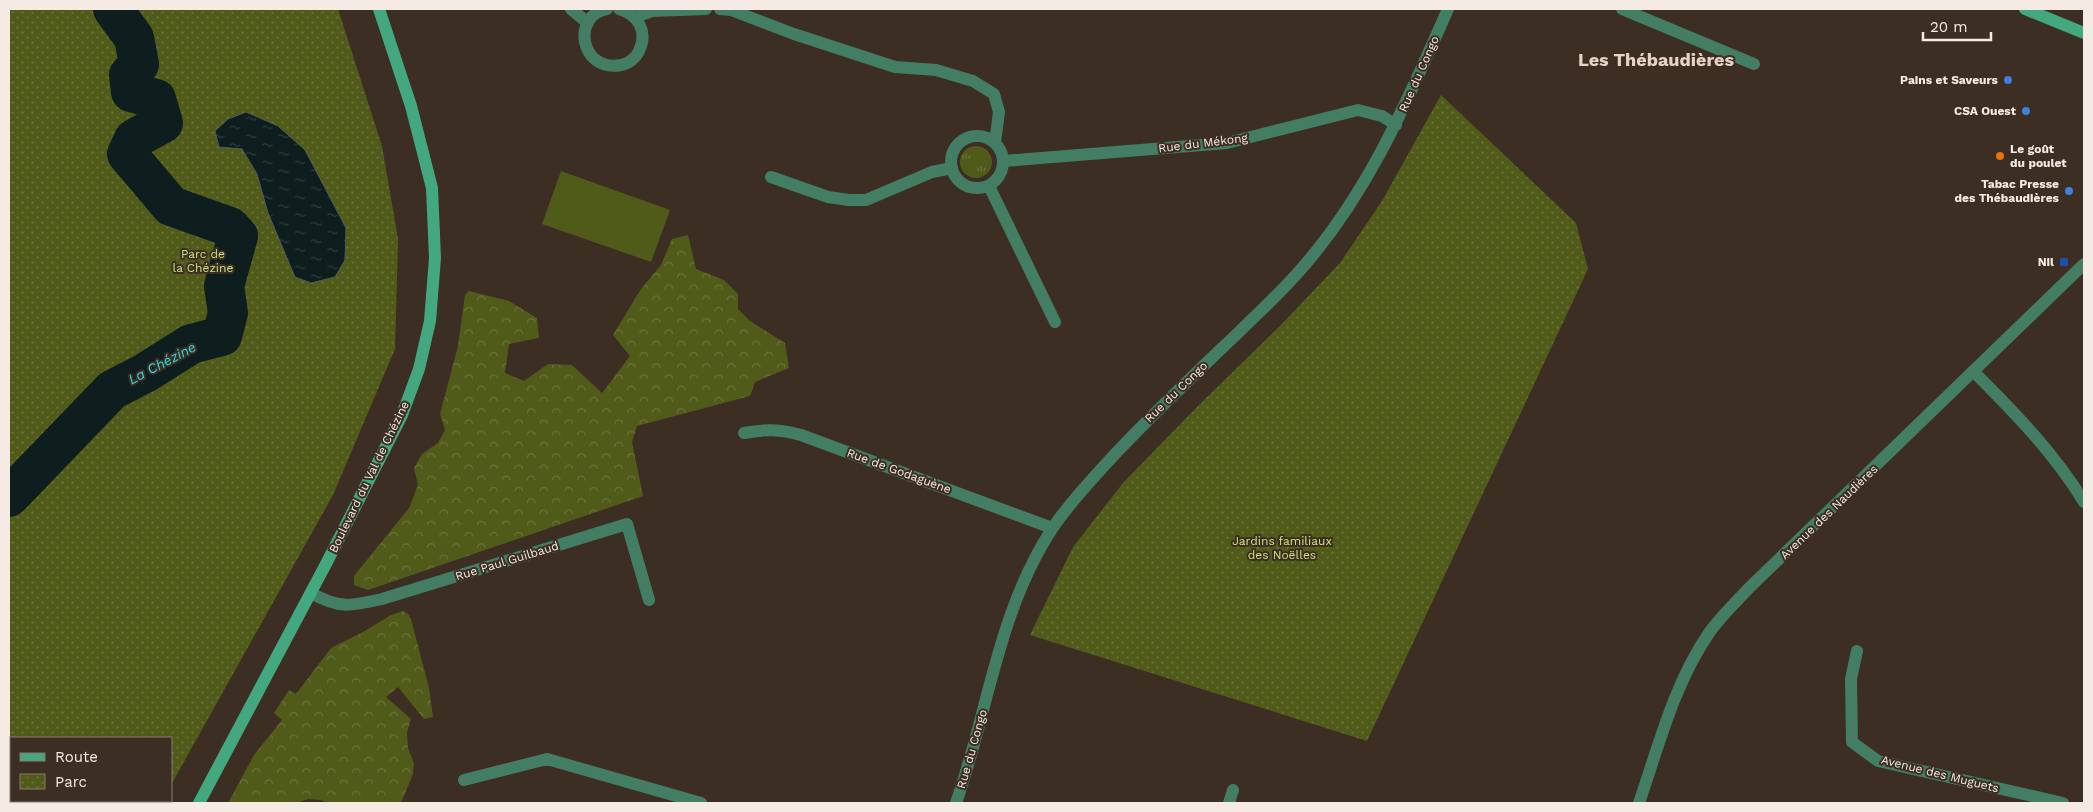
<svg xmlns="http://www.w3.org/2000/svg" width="2093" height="812" viewBox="0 0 2093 812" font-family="'Work Sans',sans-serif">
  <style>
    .grass { fill: url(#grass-tufts) }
    .forest { fill: url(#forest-crowns) }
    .park { fill: url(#park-dots) }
    .pitch { fill: #505b1a }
    .water { fill: url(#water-ripples); stroke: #535b59 }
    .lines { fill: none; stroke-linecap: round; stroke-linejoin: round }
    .river { stroke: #0e1d1e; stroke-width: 40 }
    .street { stroke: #437d63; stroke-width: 12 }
    .secondary { stroke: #43a77f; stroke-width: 12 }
    .shop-dot { fill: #3f7fe0; stroke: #3d2e23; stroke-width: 2 }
    .food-dot { fill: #e8710a; stroke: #3d2e23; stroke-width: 2 }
    .transit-dot { fill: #1a4fb4; stroke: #3d2e23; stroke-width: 2 }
    .labels { text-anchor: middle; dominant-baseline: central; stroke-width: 4; stroke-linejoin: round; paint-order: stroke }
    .street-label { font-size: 12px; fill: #f5ebe4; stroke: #3d2e23 }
    .poi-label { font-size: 12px; font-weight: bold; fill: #f5ebe4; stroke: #3d2e23; text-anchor: end }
    .park-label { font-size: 12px; fill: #cde278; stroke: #3d2e23 }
    .water-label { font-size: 14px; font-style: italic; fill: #28dde5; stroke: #3d2e23 }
    .district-label { font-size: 18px; font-weight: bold; fill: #e6d3c5; stroke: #3d2e23 }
  </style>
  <defs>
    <pattern id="grass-tufts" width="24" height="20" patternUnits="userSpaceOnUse" patternTransform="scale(1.25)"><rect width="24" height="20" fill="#505b1a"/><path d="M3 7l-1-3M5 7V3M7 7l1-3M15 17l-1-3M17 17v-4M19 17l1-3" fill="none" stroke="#6a733b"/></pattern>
    <pattern id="forest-crowns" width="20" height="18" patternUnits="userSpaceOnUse" patternTransform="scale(1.25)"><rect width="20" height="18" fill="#505b1a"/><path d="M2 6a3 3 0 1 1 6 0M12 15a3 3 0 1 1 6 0" fill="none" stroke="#6a733b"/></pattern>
    <pattern id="park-dots" width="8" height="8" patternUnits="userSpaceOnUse" patternTransform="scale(1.25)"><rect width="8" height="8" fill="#505b1a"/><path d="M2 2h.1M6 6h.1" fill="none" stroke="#6a733b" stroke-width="1.8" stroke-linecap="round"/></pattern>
    <pattern id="water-ripples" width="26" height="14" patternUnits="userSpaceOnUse" patternTransform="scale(1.25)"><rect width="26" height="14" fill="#0e1d1e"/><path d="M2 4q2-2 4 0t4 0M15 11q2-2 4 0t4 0" fill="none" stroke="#323e3f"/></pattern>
  </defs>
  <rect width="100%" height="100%" fill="#3d2e23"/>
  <path class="grass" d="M960 162a16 16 0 1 1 32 0a16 16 0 1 1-32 0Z"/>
  <path class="forest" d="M 688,235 L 696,269 L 724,280 L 738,294 L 738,309 L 750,321 L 785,343 L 789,368 L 755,382 L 750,396 L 637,426 L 632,442 L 643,496 L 368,590 L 354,585 L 354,576 L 409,508 L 418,485 L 414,468 L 422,454 L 438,443 L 445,430 L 440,414 L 458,346 L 465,295 L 469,291 L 509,301 L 537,318 L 539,338 L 509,344 L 505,373 L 524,381 L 548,364 L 572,365 L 602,393 L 630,356 L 613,335 L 641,289 L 661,265 L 672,239 Z
    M 403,611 L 408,614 L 411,619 L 429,688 L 433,717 L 424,719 L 398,687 L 386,697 L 411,719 L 407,732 L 408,748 L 414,763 L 413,774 L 401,803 L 329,803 L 320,800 L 308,799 L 296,803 L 228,803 L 254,755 L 282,720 L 274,713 L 289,690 L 296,694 L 331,648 L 363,632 L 391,615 Z"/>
  <path class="park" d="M 9,9 L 338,9 L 382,146 L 398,239 L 395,349 L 333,495 L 171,785 L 171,738 L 11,738 L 11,801 L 162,801 L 161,803 L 9,803 Z
    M 1441,95 L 1576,223 L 1588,269 L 1367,741 L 1030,635 L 1073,547 L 1123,483 L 1197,407 L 1279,327 L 1340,263 L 1382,201 Z"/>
  <path class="pitch" d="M 561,171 L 670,210 L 651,262 L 542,224 Z"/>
  <path class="water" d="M 246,112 L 278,126 L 305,150 L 346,228 L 345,260 L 335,277 L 311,283 L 295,277 L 268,213 L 257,174 L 242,149 L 219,147 L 215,131 L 228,119 Z"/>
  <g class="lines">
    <path class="river" d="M 9,497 L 112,390 L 145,373 L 191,344 L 222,336 L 228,313 L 224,286 L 238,236 L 230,227 L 171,206 L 127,154 L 134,139 L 163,123 L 156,99 L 131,92 L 129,75 L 139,64 L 134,38 L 113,9"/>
    <path class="street" d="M 571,9 L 588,23
      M 607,9 C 571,15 580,73 621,65 C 628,64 636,58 639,51 C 648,32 639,15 619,9
      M 720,9 L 731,10 L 794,34 L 895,67 L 936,70 L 973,81 L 994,94 L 999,112 L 995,143
      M 1622,9 L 1754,64
      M 635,17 L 652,11 L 706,9
      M951 162a26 26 0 1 1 52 0a26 26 0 1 1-52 0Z
      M 1004,161 L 1227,143 L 1358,110 L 1382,116 L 1396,125
      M 771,177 L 828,197 L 849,200 L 866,200 L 932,172 L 952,168
      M 989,186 L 1055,322
      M 1974,372 C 2015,413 2054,453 2084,502
      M 744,433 C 765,429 780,429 801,435 L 1052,528
      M 311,593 C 339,609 351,606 382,599 L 627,524 L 649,600
      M 1857,651 L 1851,679 L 1852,742 L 1878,761 L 2063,803
      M 464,780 L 547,759 L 701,803
      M 956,803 C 988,712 998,611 1052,529 C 1067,506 1086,486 1104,466 C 1147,419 1194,375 1240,331 C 1258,313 1277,296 1294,277 C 1366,199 1406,104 1448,9
      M 1229,803 L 1233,790
      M 1639,803 C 1659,745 1674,684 1709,633 C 1721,616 1736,602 1750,587 L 2084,264"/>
    <path class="secondary" d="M 2025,9 L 2084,33
      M 199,803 L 327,562 L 402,415 L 419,369 L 430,321 L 435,258 L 432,188 L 411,106 L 379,9"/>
  </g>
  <g class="shop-dot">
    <circle cx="2008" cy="80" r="5"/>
    <circle cx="2026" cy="111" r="5"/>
    <circle cx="2069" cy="191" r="5"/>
  </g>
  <circle class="food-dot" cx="2000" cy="156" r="5"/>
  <rect class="transit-dot" x="2059" y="257" width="10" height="10" rx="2.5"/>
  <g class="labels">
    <g class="street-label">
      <text transform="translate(1419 74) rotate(-66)">Rue du Congo</text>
      <text transform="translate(1203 143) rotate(-7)">Rue du Mékong</text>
      <text transform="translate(1176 392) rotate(-44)">Rue du Congo</text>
      <text transform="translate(899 471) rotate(20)">Rue de Godaguène</text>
      <text transform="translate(369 477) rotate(-64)">Boulevard du Val de Chézine</text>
      <text transform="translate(1829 512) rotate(-44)">Avenue des Naudières</text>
      <text transform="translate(507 561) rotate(-17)">Rue Paul Guilbaud</text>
      <text transform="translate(972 749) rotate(-74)">Rue du Congo</text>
      <text transform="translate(1940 774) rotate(14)">Avenue des Muguets</text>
    </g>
    <g class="poi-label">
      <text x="1998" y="80">Pains et Saveurs</text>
      <text x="2016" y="111">CSA Ouest</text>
      <text x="2010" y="149" text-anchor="start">Le goût<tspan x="2010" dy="14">du poulet</tspan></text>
      <text x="2059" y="184">Tabac Presse<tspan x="2059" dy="14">des Thébaudières</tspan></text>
      <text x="2054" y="262">Nil</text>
    </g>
    <g class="park-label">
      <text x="203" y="254">Parc de<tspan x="203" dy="14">la Chézine</tspan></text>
      <text x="1282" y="541">Jardins familiaux<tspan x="1282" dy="14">des Noëlles</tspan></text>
    </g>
    <g class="water-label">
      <text transform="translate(162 363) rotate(-28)">La Chézine</text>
    </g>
    <g class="district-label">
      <text x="1656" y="59">Les Thébaudières</text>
    </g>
  </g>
  <rect width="2093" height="812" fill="none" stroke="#f5ebe4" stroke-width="20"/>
  <rect x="10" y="737" width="162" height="65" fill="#3d2e23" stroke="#877a70"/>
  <rect x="20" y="753" width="25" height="8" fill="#43a77f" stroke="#877a70"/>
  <text x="55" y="762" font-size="15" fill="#f5ebe4">Route</text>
  <rect x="20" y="774" width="25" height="15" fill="url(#park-dots)" stroke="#877a70"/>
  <text x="55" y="787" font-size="15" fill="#f5ebe4">Parc</text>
  <path d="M1923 32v8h68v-8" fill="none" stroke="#f5ebe4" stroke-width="2.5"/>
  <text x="1930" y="32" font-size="15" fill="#f5ebe4" stroke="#3d2e23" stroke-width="4" paint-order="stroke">20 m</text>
</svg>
